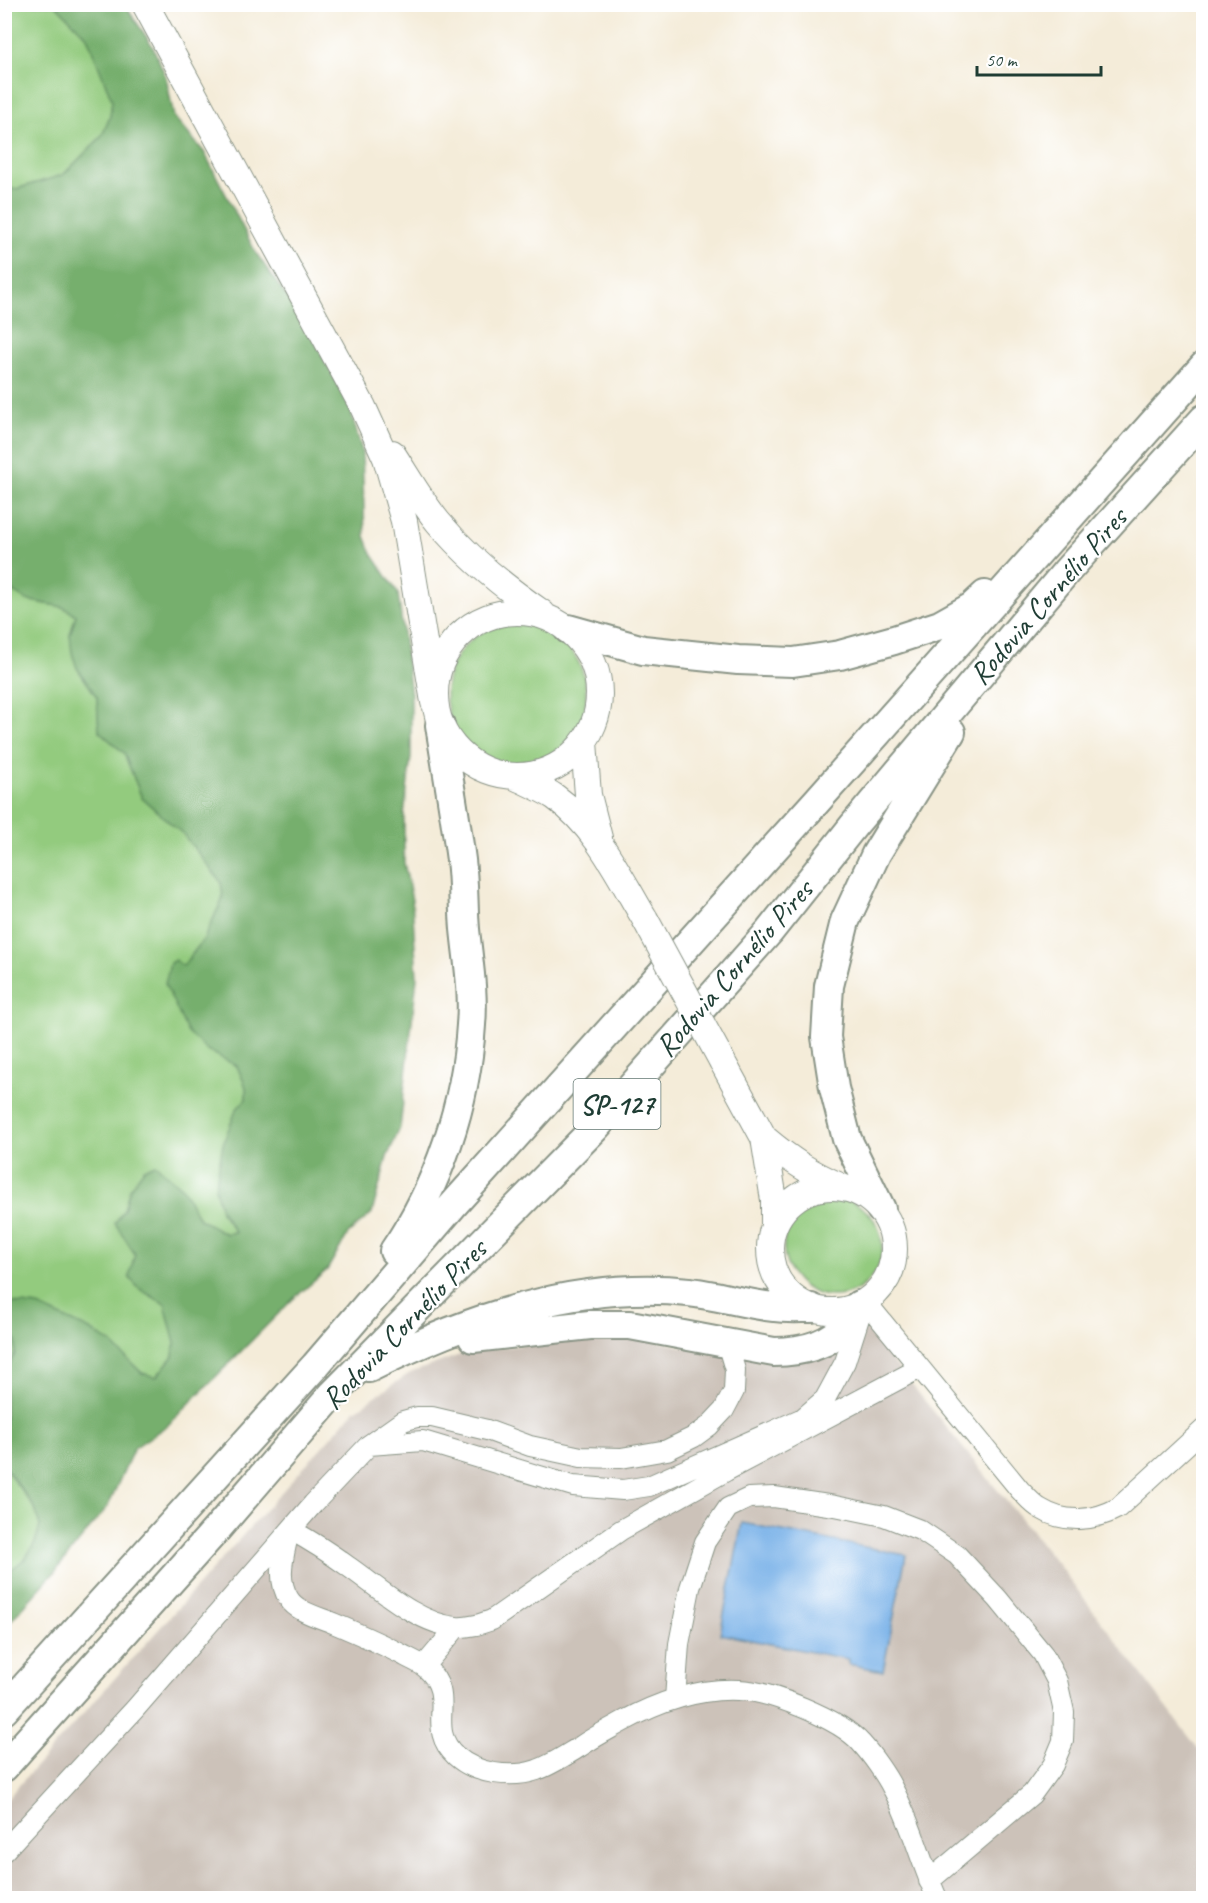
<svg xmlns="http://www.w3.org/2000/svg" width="1208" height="1903" viewBox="0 0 1208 1903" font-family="Caveat,sans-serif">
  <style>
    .industrial { fill: #ccc2b9 }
    .green { fill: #93cb7e; stroke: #598459; stroke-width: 1.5 }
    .forest { fill: #76af6d; stroke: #4a7650; stroke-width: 1.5 }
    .water { fill: #78b1e8; stroke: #4c778e; stroke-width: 1.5 }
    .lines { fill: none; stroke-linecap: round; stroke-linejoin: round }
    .minor-casing { stroke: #8a9486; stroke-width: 22 }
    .major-casing { stroke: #8a9486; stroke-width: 28 }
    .highway-casing { stroke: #8a9486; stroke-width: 32 }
    .minor { stroke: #fff; stroke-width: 20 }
    .major { stroke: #fff; stroke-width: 26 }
    .highway { stroke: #fff; stroke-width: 28 }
    .major-bridge-casing { stroke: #8a9486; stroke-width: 28; stroke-linecap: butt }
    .major-bridge { stroke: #fff; stroke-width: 26 }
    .labels { text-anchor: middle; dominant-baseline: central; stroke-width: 4.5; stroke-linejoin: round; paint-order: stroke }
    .shield { fill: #fff; stroke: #627771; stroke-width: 1.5 }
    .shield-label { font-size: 28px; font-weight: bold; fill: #1f3d34 }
    .street-label { font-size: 30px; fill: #1f3d34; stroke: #fff }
  </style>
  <rect width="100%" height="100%" fill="#fff"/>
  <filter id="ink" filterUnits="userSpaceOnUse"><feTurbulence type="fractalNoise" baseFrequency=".0167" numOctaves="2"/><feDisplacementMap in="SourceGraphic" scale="12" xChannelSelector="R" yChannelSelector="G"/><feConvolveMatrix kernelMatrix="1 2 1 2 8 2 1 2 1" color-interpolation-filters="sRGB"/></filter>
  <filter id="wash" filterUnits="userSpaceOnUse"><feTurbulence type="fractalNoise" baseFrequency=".008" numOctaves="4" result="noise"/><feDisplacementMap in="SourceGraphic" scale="24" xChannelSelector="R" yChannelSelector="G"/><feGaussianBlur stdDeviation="1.35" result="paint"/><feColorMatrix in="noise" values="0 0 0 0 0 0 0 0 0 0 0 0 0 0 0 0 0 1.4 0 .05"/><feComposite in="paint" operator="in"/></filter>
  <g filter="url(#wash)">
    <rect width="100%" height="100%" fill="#f4ecd9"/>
    <path class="industrial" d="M 864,1326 L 1056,1562 L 1203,1755 L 1203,1898 L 5,1898 L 5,1801 L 355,1410 L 410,1373 L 471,1351 L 618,1334 L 721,1354 Z"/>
    <path class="green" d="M 5,5 L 56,5 L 87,36 L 112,100 L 110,117 L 102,136 L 63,175 L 16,189 L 5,190 Z
      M 4,586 L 26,600 L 63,607 L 76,615 L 70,635 L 77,668 L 97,697 L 99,731 L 124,753 L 142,798 L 183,834 L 221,882 L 223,898 L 204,939 L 183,966 L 207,1050 L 237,1066 L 246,1087 L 246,1099 L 236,1110 L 221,1212 L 235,1232 L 226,1234 L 199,1219 L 183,1189 L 144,1169 L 130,1188 L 124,1210 L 115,1223 L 135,1254 L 138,1288 L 165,1304 L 175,1343 L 173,1356 L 156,1377 L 142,1373 L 110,1342 L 88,1329 L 38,1306 L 5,1302 Z
      M446 694a70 70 0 1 1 140 0a70 70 0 1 1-140 0Z
      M784 1247a49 49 0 1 1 98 0a49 49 0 1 1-98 0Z
      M 4,1320 C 18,1345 20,1349 5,1373 Z
      M 4,1467 L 35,1509 L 40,1526 L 35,1543 L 25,1559 L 5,1574 Z"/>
    <path class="forest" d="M 56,5 L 125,5 L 152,45 L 166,77 L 174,117 L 204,152 L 256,253 L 305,323 L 350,408 L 362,451 L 365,536 L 372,554 L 398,593 L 411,695 L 411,757 L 404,815 L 404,863 L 412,900 L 417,977 L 400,1128 L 387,1157 L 372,1213 L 348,1234 L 327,1270 L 292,1300 L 168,1425 L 134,1448 L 108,1506 L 53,1574 L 5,1627 L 5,1574 L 25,1559 L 35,1543 L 40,1526 L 35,1508 L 5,1467 L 5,1373 L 15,1354 L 16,1341 L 5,1320 L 5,1302 L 38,1306 L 88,1329 L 110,1342 L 142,1373 L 156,1377 L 173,1356 L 175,1343 L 165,1304 L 138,1288 L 129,1277 L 135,1254 L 115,1223 L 124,1210 L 130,1188 L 144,1169 L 155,1164 L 183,1189 L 199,1219 L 226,1234 L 235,1232 L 221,1211 L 215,1188 L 223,1144 L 236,1110 L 246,1099 L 246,1087 L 237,1066 L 207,1050 L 188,1033 L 165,984 L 170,963 L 175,960 L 183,966 L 204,939 L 223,898 L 221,882 L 183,834 L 142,798 L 124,753 L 99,731 L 97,697 L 77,668 L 72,653 L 70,635 L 76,615 L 63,607 L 26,600 L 5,586 L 5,190 L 16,189 L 63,175 L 102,136 L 110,117 L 112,100 L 87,37 Z"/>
    <path class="water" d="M 742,1523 L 906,1555 L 883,1671 L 848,1664 L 848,1659 L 720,1634 Z"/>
  </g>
  <g filter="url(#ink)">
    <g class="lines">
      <g class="minor-casing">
        <path id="minor" d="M 866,1302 L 1020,1490 C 1026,1496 1033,1505 1041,1509 C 1065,1524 1094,1521 1118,1508 L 1204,1429
          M 369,1445 L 423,1441 L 573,1486 L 623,1490 L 649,1486 L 803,1418 L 825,1399 L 845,1362 L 860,1315
          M 291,1530 C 311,1541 330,1553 349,1567 C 379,1588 418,1624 456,1627 C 469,1628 480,1624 492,1620 L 621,1530 L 726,1471 L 920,1368
          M 288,1535 C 284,1555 276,1579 289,1599 C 297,1612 319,1617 333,1623 C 357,1633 382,1644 405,1656 C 412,1660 420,1663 426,1668 C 459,1697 424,1727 456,1756 C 466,1765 481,1771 494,1773 C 533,1779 551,1764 581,1746 C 594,1737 608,1730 622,1722 C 657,1703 698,1688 738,1690 C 770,1691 840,1719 861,1743 C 872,1755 886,1775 893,1789 C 912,1824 921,1863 937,1898
          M 424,1666 L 457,1627
          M 675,1699 L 679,1644 L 690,1588 L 705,1542 L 728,1508 L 749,1498 L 774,1497 L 835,1506 L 884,1516 L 920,1530 L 957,1555 L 998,1599 L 1043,1654 L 1057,1681 L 1064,1712 L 1063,1741 L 1053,1765 L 1032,1794 L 929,1881
          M 4,1851 L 135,1709 L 313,1504 L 369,1445 L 403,1421 L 417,1417 L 432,1417 L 487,1430 L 530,1446 L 581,1457 L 621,1458 L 667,1450 L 694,1437 L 709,1426 L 724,1410 L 734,1391 L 735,1370 L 727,1343"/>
      </g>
      <g class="major-casing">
        <path id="major" d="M 145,4 L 363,407 L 386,458 L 404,521 L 434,702
          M 392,453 C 407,476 421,501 438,522 C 468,558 504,587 542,613
          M435 694a82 82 0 1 1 164 0a82 82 0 1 1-164 0Z
          M 584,742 L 588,795 L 599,838
          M 514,776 C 528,783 543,789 555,797 C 597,827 619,876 645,919
          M 722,1061 L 764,1138 L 774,1200 L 774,1225
          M 764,1138 C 790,1160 810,1173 842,1187
          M770 1249a62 62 0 1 1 124 0a62 62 0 1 1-124 0Z"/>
      </g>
      <g class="highway-casing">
        <path id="highway" d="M 568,629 L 643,650 L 738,660 L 793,662 L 840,655 L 894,640 L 940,625 L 972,607 L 985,595
          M 881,1209 L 847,1139 L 834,1088 L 826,1037 L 829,986 L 845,921 L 876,854 L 951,732
          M 394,1251 C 439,1185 466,1104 471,1025 C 474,993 468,960 465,929 C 463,906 464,883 461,860 C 455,815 447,770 440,725
          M 473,1338 L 590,1325 L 630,1325 L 774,1352 C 801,1352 831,1345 849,1322 C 853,1318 856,1311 859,1305
          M 369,1368 C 467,1319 577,1280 689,1292 C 717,1295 745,1304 774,1307 C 786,1309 799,1308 811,1308
          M 4,1710 L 315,1366 L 454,1204 L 816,802 L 1204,366
          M 4,1767 L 216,1530 L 333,1394 L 595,1128 L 769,932 L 854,825 L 1066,572 L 1204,419"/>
      </g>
      <use href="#minor" class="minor"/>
      <use href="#major" class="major"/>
      <use href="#highway" class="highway"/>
      <g class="major-bridge-casing">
        <path id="major-bridge" d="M 645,919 L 722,1061"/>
      </g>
      <use href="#major-bridge" class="major-bridge"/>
    </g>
  </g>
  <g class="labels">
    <rect class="shield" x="573.5" y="1079" width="87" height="50" rx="4.5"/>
    <g class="shield-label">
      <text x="617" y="1104">SP-127</text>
    </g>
    <g class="street-label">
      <text transform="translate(1048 596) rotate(-49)">Rodovia Cornélio Pires</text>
      <text transform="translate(734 968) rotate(-49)">Rodovia Cornélio Pires</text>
      <text transform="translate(404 1324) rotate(-46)">Rodovia Cornélio Pires</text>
    </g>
  </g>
  <rect width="1208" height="1903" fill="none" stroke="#fff" stroke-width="24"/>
  <path d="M977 66v9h124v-9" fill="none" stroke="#1f3d34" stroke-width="3"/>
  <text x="986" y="66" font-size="18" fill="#1f3d34" stroke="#ffffff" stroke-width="4.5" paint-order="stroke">50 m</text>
</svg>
